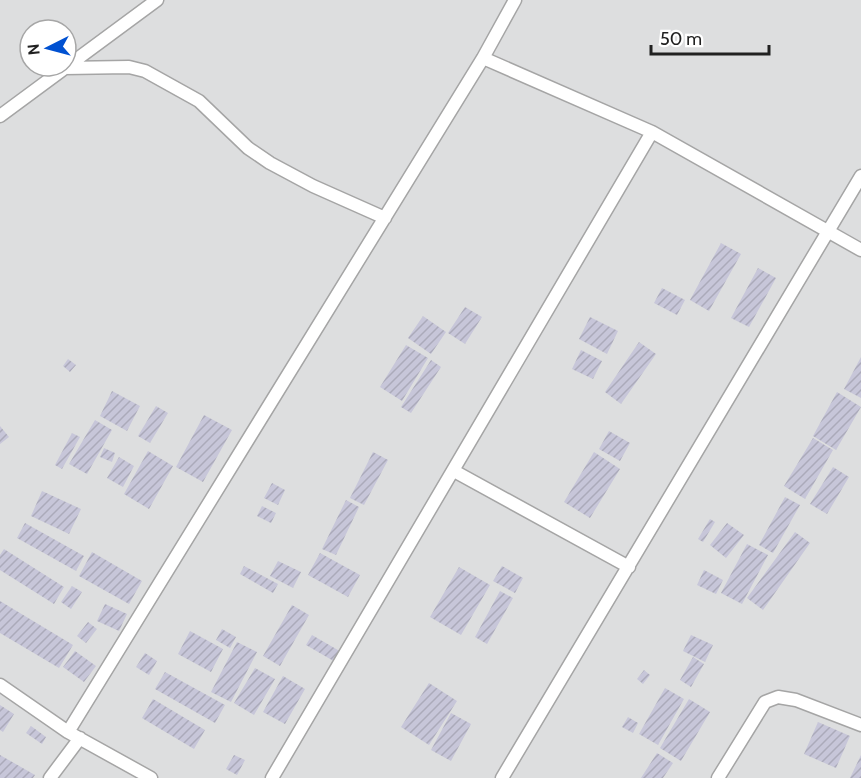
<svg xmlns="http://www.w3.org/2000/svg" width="861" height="778" viewBox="0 0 861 778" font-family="Cabin,sans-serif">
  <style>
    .residential { fill: #dddedf; fill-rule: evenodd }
    .building { fill: url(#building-hatch) }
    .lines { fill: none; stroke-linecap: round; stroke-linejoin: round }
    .street-casing { stroke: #a5a5a5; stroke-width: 15 }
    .street { stroke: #fff; stroke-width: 12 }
  </style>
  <defs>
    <pattern id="building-hatch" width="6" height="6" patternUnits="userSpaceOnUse" patternTransform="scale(1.5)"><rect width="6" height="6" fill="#c7c6d9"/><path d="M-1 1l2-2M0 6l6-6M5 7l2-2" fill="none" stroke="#abaaba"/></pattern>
  </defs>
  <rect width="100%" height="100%" fill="#eae6f2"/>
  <path class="residential" d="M 0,0 L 861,0 L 861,778 L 0,778 ZM 30,30 L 66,30 L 66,66 L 30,66 Z"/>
  <path class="building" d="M 721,243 L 741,254 L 709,311 L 690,300 Z
    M 758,268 L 776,278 L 749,327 L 731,318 Z
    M 662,288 L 685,300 L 677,315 L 654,303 Z
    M 465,307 L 482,317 L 465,344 L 448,333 Z
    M 423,316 L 446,332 L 431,354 L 408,338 Z
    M 590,317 L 618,331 L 607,354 L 579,339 Z
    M 639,342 L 656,354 L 621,404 L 605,392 Z
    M 406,345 L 428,358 L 402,401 L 380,387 Z
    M 581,350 L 602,361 L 593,379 L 572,369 Z
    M 861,357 L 861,398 L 844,389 Z
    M 68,359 L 76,365 L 70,372 L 63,366 Z
    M 431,360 L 441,367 L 411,413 L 401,407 Z
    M 112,391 L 140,406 L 127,431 L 100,416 Z
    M 837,392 L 861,407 L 836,450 L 813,436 Z
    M 156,406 L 168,413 L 150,443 L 138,436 Z
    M 204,415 L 232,430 L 203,482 L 176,467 Z
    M 95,420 L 112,430 L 87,474 L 69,464 Z
    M 0,426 L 9,437 L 0,444 Z
    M 609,431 L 630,443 L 620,461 L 599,449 Z
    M 72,433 L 80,437 L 62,469 L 55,465 Z
    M 813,438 L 833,450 L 805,499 L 784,486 Z
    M 104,448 L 115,453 L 112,462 L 100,457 Z
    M 148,451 L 173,466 L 149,509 L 124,494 Z
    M 373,452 L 388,460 L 364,505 L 350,498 Z
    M 594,452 L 620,469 L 590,518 L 564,502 Z
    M 119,457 L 134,466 L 123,487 L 107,478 Z
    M 833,467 L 849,477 L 827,514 L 810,504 Z
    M 272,483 L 285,490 L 278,505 L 264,498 Z
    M 42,491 L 81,509 L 69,534 L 31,516 Z
    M 785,497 L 800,505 L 773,553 L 759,545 Z
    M 346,500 L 359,507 L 336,555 L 322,549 Z
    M 262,506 L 276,513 L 271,523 L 257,516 Z
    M 710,519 L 715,522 L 703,542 L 698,539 Z
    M 25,523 L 84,556 L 76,571 L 17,538 Z
    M 727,523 L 744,535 L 726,558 L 710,545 Z
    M 795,532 L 810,543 L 763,610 L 747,598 Z
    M 747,544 L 768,555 L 742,604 L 721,593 Z
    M 4,549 L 64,587 L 54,604 L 0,570 L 0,555 Z
    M 92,552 L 142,581 L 129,604 L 79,576 Z
    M 320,553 L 360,575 L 348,597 L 308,575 Z
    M 278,561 L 301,572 L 293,588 L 270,576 Z
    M 244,566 L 278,584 L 273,593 L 240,574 Z
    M 502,566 L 523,578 L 515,593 L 493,581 Z
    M 459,567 L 490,585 L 461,635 L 430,617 Z
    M 704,570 L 723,580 L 716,594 L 697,585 Z
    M 72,586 L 82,592 L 71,609 L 61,602 Z
    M 500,591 L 513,598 L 487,644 L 475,637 Z
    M 0,601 L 73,645 L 59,668 L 0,633 Z
    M 105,604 L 127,614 L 119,631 L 97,621 Z
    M 292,605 L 309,615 L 280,666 L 263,656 Z
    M 88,622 L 97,629 L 86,643 L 77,636 Z
    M 222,629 L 236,637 L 230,648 L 216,640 Z
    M 190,631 L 223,649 L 211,672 L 178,654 Z
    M 312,635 L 343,653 L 337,663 L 306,645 Z
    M 691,635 L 713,645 L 705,662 L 683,651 Z
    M 237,642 L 257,652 L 231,702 L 211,692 Z
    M 75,651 L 96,666 L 84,682 L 63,667 Z
    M 145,653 L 157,661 L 149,675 L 136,667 Z
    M 693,657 L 704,664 L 691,687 L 680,680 Z
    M 255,668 L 275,679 L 254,715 L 234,703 Z
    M 644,670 L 650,675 L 643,684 L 637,679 Z
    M 165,672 L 225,705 L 215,723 L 155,689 Z
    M 283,676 L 305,689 L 285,724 L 263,712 Z
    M 429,683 L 457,701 L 429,745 L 401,727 Z
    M 665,688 L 684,699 L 658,745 L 639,734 Z
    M 153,699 L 205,730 L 194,749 L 142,718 Z
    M 689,699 L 710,712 L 681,761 L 660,748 Z
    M 0,705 L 14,714 L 3,732 L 0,730 Z
    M 451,713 L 471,724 L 451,761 L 431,750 Z
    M 628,717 L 638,723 L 633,733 L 622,727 Z
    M 818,722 L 850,736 L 836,768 L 804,754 Z
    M 31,726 L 46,737 L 42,744 L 26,733 Z
    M 657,753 L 673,763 L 663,778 L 641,778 Z
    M 0,755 L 35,775 L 33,778 L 0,778 Z
    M 234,755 L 245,760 L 237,775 L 226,769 Z
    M 861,755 L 861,778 L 850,778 Z"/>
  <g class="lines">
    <g class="street-casing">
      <path id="street" d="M 483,58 L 652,132 L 861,250
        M 64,68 L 129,67 L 145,71 L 199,101 L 248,148 L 270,163 L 313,186 L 385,218
        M 0,116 L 157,0
        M 454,471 L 629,567
        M 0,685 L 68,732 L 151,778
        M 68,732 L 483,58 L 515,0
        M 50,778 L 80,738
        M 272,778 L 652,132
        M 502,778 L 861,176
        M 718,778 L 765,702 L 778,697 L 796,700 L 861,725"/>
    </g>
    <use href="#street" class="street"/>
  </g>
  <g transform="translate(48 48) rotate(264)"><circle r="28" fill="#ffffff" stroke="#a6a6a6" stroke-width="1.5"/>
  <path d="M0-4.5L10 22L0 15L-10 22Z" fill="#0051d1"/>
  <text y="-9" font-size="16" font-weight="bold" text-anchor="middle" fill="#212121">N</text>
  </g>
  <path d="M651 45v9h118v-9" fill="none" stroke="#212121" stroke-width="3"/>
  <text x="660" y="45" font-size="18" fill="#212121" stroke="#ffffff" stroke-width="4.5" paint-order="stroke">50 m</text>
</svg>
